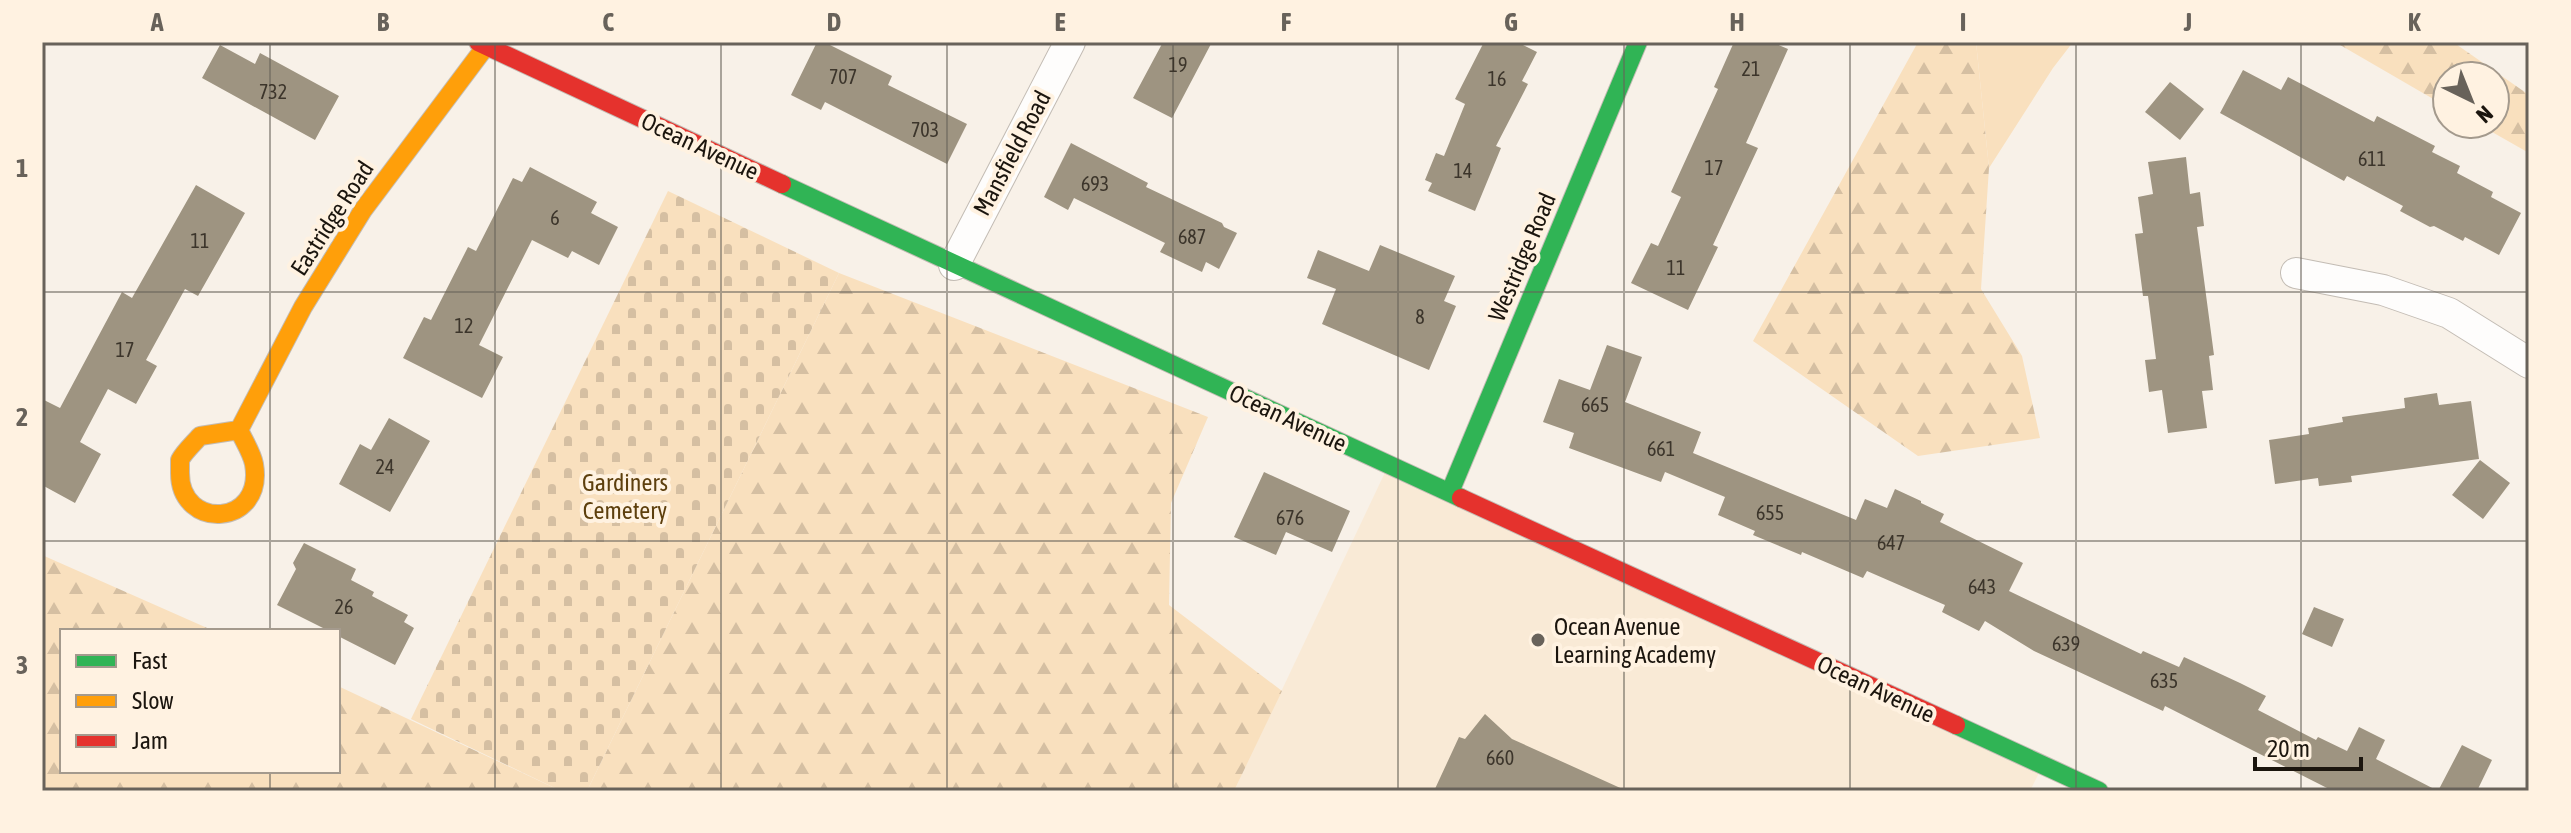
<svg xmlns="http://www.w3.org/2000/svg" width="2571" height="833" viewBox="0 0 2571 833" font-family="'Asap Condensed',sans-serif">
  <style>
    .built { fill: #f9ead6 }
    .grass { fill: #f9e0be }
    .forest { fill: url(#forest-firs) }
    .cemetery { fill: url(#cemetery-stones) }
    .building { fill: #9e9481 }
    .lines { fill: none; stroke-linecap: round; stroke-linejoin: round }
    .street-casing { stroke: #c3bcb4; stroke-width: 32 }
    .fast-casing { stroke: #c3bcb4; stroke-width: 20 }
    .slow-casing { stroke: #c3bcb4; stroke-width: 20 }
    .jam-casing { stroke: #c3bcb4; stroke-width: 20 }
    .street { stroke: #fefdfc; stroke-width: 30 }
    .fast { stroke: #30b455; stroke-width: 18 }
    .slow { stroke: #ff9f0a; stroke-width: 18 }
    .jam { stroke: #e5322d; stroke-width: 18 }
    .grid { fill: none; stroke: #68625a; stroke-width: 2; stroke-opacity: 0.55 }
    .poi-dot { fill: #68625a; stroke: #fff2e1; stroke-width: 3 }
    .labels { text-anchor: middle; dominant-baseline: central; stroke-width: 8; stroke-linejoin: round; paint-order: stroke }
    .number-label { font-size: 20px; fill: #3c352b }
    .street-label { font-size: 24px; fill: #1b150e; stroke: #fff2e1 }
    .park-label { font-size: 24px; fill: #5d3f0d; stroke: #fff2e1 }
    .poi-label { font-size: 24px; fill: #1b150e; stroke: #fff2e1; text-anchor: start }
    .neatline { fill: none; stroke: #68625a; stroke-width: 3 }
    .grid-label { font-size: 26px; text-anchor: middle; font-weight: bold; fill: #68625a }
  </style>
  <defs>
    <pattern id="forest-firs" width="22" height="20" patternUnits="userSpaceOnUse" patternTransform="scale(2)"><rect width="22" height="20" fill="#f9e0be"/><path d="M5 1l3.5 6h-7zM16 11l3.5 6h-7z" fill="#d5bfa2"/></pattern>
    <pattern id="cemetery-stones" width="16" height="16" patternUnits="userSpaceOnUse" patternTransform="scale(2)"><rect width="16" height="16" fill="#f9e0be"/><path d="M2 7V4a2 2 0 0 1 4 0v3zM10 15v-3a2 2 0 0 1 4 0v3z" fill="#d5bfa2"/></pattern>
  </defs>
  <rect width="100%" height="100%" fill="#f8f1e8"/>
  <path class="built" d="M 1389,464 L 2043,765 L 2030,791 L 1234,791 Z"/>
  <path class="grass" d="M 1976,42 L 2073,42 L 2053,68 L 1989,168 Z"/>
  <path class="forest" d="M 1918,42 L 1976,42 L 1989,168 L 1981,289 L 2022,356 L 2040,438 L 1918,456 L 1753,341 Z
    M 2335,42 L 2453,42 L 2529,95 L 2529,153 L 2478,124 L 2495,124 L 2495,76 L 2447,76 L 2447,107 Z
    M 839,273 L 1208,417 L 1171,503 L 1169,605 L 1282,691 L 1234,791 L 587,791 Z
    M 42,555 L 214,631 L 62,631 L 62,771 L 338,771 L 338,686 L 561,791 L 42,791 Z"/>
  <path class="cemetery" d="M 668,191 L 839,273 L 587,791 L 561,791 L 411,719 Z"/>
  <path class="building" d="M 817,42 L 824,42 L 892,76 L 888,85 L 967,124 L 947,164 L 825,102 L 821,110 L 791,95 Z
    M 1163,42 L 1212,42 L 1172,118 L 1133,98 Z
    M 1484,42 L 1517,42 L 1537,52 L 1522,81 L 1528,84 L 1496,146 L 1501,148 L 1475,211 L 1428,191 L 1432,183 L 1425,180 L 1436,153 L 1444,156 L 1465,104 L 1455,99 Z
    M 1734,42 L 1772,42 L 1788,49 L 1746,143 L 1758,148 L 1713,245 L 1718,247 L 1688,310 L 1631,283 L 1651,243 L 1658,246 L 1681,197 L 1671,192 L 1718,89 L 1714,87 Z
    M 220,45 L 255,64 L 260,53 L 339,96 L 315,140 L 202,78 Z
    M 2243,70 L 2281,90 L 2288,77 L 2374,122 L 2377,116 L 2435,146 L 2432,152 L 2460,166 L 2457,173 L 2493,192 L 2491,197 L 2521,213 L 2499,255 L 2465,237 L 2463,241 L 2434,226 L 2430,227 L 2400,211 L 2403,206 L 2347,176 L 2344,181 L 2220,113 Z
    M 2170,82 L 2204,109 L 2180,140 L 2145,112 Z
    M 1071,143 L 1148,183 L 1146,187 L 1222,223 L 1224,227 L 1237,233 L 1219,269 L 1206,262 L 1202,272 L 1160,252 L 1165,243 L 1074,198 L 1068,210 L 1044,197 Z
    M 2186,157 L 2190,194 L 2200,192 L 2204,226 L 2197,227 L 2214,355 L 2209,356 L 2213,390 L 2202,391 L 2207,428 L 2168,433 L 2162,390 L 2149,392 L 2145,360 L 2156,359 L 2148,296 L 2143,296 L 2135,234 L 2143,233 L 2138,197 L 2153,194 L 2148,162 Z
    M 530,167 L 597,202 L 591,213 L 618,227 L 599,265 L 572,251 L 568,258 L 532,240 L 479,345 L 503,357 L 482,398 L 403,358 L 424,317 L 431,320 L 468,247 L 476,251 L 513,178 L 522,182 Z
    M 196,185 L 245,213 L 198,296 L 185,289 L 146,360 L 157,366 L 136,404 L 108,389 L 80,442 L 101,454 L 75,503 L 42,485 L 42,399 L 60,408 L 122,292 L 132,298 Z
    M 1380,245 L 1455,276 L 1444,301 L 1456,306 L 1429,370 L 1322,324 L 1336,289 L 1307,278 L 1318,250 L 1369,271 Z
    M 1607,345 L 1642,357 L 1625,402 L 1701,432 L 1693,453 L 1856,520 L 1865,499 L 1887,508 L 1895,489 L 1921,501 L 1921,503 L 1944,514 L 1940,522 L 2023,563 L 2009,591 L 2141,654 L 2143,651 L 2179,667 L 2184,657 L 2240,683 L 2266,696 L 2258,710 L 2316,740 L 2318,737 L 2347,751 L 2359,727 L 2385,740 L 2376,759 L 2438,791 L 2462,745 L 2492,760 L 2477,791 L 2333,791 L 2165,706 L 2163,711 L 2034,651 L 1985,621 L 1979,631 L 1942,612 L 1945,605 L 1867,571 L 1863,578 L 1802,552 L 1801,555 L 1753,535 L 1755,531 L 1718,515 L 1725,497 L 1665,472 L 1661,482 L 1569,448 L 1574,433 L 1543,422 L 1559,379 L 1590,390 Z
    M 2437,393 L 2439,405 L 2471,401 L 2479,459 L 2351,476 L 2352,482 L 2319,486 L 2318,478 L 2275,484 L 2269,440 L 2309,434 L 2308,428 L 2343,422 L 2342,417 L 2405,408 L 2404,398 Z
    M 389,418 L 430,441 L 390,512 L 339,484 L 360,444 L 371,450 Z
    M 2480,460 L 2510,483 L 2483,519 L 2452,495 Z
    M 1264,472 L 1350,511 L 1332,552 L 1286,532 L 1276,555 L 1234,537 Z
    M 304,543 L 356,569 L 351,580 L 374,592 L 372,596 L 408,615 L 404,622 L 414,628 L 395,665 L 338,636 L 338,631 L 329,631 L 277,605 L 296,569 L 293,563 Z
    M 2314,607 L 2344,619 L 2332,647 L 2302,634 Z
    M 1485,714 L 1512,739 L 1627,791 L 1434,791 L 1459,737 L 1465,739 Z"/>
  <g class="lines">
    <g class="street-casing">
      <path id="street" d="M 954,265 L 1070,42
        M 2296,273 L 2383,290 L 2449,313 L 2529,363"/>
    </g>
    <g class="fast-casing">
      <path id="fast" d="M 782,184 L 1461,498
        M 1450,492 L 1638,42
        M 1956,725 L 2099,791"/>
    </g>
    <g class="slow-casing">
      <path id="slow" d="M 239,430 C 244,441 252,453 254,464 C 265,527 180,531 180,473 C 180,471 180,462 180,460 C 184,452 194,443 200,436 L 239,430 L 303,307 L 363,210 L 486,46"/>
    </g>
    <g class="jam-casing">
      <path id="jam" d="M 478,42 L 782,184
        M 1461,498 L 1956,725"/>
    </g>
    <use href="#street" class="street"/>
    <use href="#fast" class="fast"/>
    <use href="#slow" class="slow"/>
    <use href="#jam" class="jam"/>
  </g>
  <path class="grid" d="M 270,42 L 270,631M 495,42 L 495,791M 721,42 L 721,791M 947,42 L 947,791M 1173,42 L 1173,791M 1398,42 L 1398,791M 1624,42 L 1624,791M 1850,42 L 1850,791M 2076,42 L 2076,791M 2301,42 L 2301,791M 42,292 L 2529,292M 42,541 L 2529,541M 270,771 L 270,791"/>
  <circle class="poi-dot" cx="1538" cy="640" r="8"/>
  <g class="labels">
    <g class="number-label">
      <text x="1178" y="64">19</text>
      <text x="1751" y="68">21</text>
      <text x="843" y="76">707</text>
      <text x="1497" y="78">16</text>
      <text x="273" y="91">732</text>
      <text x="925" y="129">703</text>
      <text x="2372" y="158">611</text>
      <text x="1714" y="167">17</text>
      <text x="1463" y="170">14</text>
      <text x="1095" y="183">693</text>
      <text x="555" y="217">6</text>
      <text x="1192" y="236">687</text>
      <text x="200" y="240">11</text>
      <text x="1676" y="267">11</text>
      <text x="1420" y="316">8</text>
      <text x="464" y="325">12</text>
      <text x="125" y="349">17</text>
      <text x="1595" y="404">665</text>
      <text x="1661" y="448">661</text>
      <text x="385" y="466">24</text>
      <text x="1770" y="512">655</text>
      <text x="1290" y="517">676</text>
      <text x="1891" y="542">647</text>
      <text x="1982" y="586">643</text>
      <text x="344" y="606">26</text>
      <text x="2066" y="643">639</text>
      <text x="2164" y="680">635</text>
      <text x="1500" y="757">660</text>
    </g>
    <g class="street-label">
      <text transform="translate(700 146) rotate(25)">Ocean Avenue</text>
      <text transform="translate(1012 153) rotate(-62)">Mansfield Road</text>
      <text transform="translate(332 218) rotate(-57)">Eastridge Road</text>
      <text transform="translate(1522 257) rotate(-67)">Westridge Road</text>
      <text transform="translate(1288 418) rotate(25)">Ocean Avenue</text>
      <text transform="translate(1876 689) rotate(25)">Ocean Avenue</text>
    </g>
    <g class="park-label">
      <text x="625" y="482">Gardiners<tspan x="625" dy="28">Cemetery</tspan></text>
    </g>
    <g class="poi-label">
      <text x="1554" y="626">Ocean Avenue<tspan x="1554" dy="28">Learning Academy</tspan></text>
    </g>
  </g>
  <rect width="2571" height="833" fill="none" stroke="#fff2e1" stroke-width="88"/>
  <rect x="60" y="629" width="280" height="144" fill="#fff2e1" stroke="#a49a8d" stroke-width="2"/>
  <rect x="76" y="655" width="40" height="12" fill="#30b455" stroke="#a49a8d" stroke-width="2"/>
  <text x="132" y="669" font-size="24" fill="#1b150e">Fast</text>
  <rect x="76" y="695" width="40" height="12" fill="#ff9f0a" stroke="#a49a8d" stroke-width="2"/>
  <text x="132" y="709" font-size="24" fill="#1b150e">Slow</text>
  <rect x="76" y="735" width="40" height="12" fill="#e5322d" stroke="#a49a8d" stroke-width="2"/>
  <text x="132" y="749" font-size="24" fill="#1b150e">Jam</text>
  <g transform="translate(2471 100) rotate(137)"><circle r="38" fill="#fff2e1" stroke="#a49a8d" stroke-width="2"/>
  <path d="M0-6L14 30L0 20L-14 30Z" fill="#68625a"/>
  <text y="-12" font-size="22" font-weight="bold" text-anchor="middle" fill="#1b150e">N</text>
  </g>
  <path d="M2255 757v12h106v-12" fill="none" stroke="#1b150e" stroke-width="4"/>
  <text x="2267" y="757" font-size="24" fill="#1b150e" stroke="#fff2e1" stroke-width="6" paint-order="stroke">20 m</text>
  <rect x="44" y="44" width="2483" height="745" class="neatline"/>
  <g class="grid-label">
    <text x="157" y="31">A</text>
    <text x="383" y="31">B</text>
    <text x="608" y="31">C</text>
    <text x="834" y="31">D</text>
    <text x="1060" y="31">E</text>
    <text x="1286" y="31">F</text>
    <text x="1511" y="31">G</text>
    <text x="1737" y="31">H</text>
    <text x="1963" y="31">I</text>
    <text x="2188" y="31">J</text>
    <text x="2414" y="31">K</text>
    <text x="22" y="177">1</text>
    <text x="22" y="426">2</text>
    <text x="22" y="674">3</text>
  </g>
</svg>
